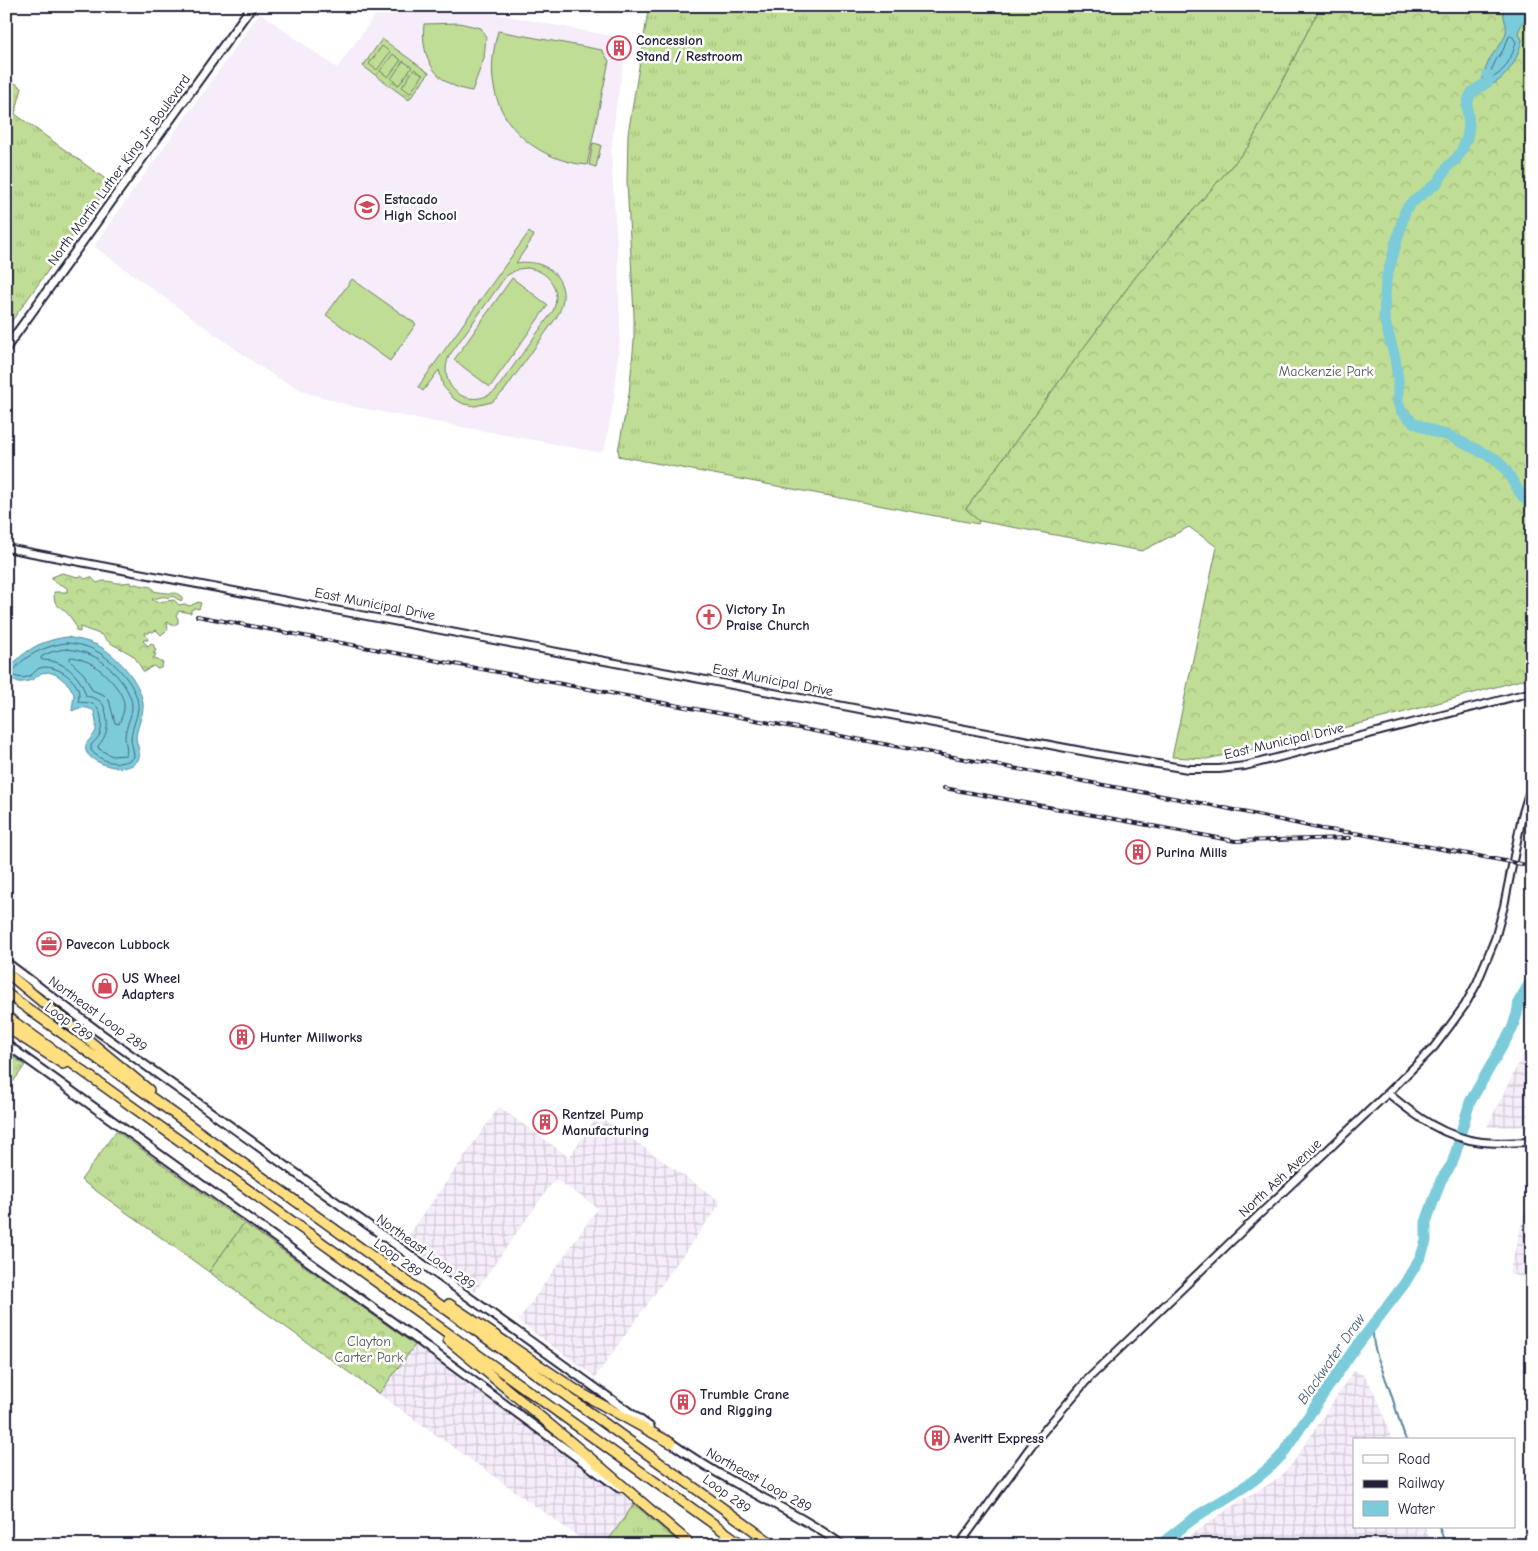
<svg xmlns="http://www.w3.org/2000/svg" width="1538" height="1551" viewBox="0 0 1538 1551" font-family="'Comic Neue',sans-serif">
  <style>
    .built { fill: #f6ecfa }
    .industrial { fill: url(#industrial-grid) }
    .grass { fill: url(#grass-tufts); stroke: #708068 }
    .forest { fill: url(#forest-crowns); stroke: #708068 }
    .pitch { fill: #bfdd94; stroke: #708068; fill-rule: evenodd }
    .water { fill: #7ccbda; stroke: #58879a }
    .lines { fill: none; stroke-linecap: round; stroke-linejoin: round }
    .shore { stroke: #46667b; stroke-width: 1 }
    .stream { stroke: #58879a; stroke-width: 2 }
    .river { stroke: #7ccbda; stroke-width: 11 }
    .tertiary-casing { stroke: #22223b; stroke-width: 10 }
    .secondary-casing { stroke: #22223b; stroke-width: 11 }
    .motorway-casing { stroke: #22223b; stroke-width: 12 }
    .tertiary { stroke: #fff; stroke-width: 6 }
    .secondary { stroke: #fff; stroke-width: 7 }
    .motorway { stroke: #ffdf80; stroke-width: 9 }
    .rail-casing { stroke: #22223b; stroke-width: 4 }
    .rail { stroke: #fff; stroke-width: 2; stroke-dasharray: 5.5; stroke-linecap: butt }
    .labels { text-anchor: middle; dominant-baseline: central; stroke-width: 5; stroke-linejoin: round; paint-order: stroke }
    .poi-label { font-size: 14px; font-weight: bold; fill: #22223b; stroke: #fff; text-anchor: start }
    .street-label { font-size: 14px; fill: #22223b; stroke: #fff }
    .park-label { font-size: 14px; fill: #515a56; stroke: #fff }
    .water-label { font-size: 15px; font-style: italic; fill: #425d73; stroke: #fff }
  </style>
  <defs>
    <pattern id="industrial-grid" width="8" height="8" patternUnits="userSpaceOnUse" patternTransform="scale(1.25)"><rect width="8" height="8" fill="#f6ecfa"/><path d="M0 4h8M4 0v8" fill="none" stroke="#d3cad7"/></pattern>
    <pattern id="grass-tufts" width="24" height="20" patternUnits="userSpaceOnUse" patternTransform="scale(1.25)"><rect width="24" height="20" fill="#bfdd94"/><path d="M3 7l-1-3M5 7V3M7 7l1-3M15 17l-1-3M17 17v-4M19 17l1-3" fill="none" stroke="#a4bd80"/></pattern>
    <pattern id="forest-crowns" width="20" height="18" patternUnits="userSpaceOnUse" patternTransform="scale(1.25)"><rect width="20" height="18" fill="#bfdd94"/><path d="M2 6a3 3 0 1 1 6 0M12 15a3 3 0 1 1 6 0" fill="none" stroke="#a4bd80"/></pattern>
  </defs>
  <rect width="100%" height="100%" fill="#fff"/>
  <filter id="ink" filterUnits="userSpaceOnUse"><feTurbulence type="fractalNoise" baseFrequency=".02" numOctaves="2"/><feDisplacementMap in="SourceGraphic" scale="10" xChannelSelector="R" yChannelSelector="G"/><feConvolveMatrix kernelMatrix="1 2 1 2 8 2 1 2 1" color-interpolation-filters="sRGB"/></filter>
  <g filter="url(#ink)">
    <path class="built" d="M 382,6 L 455,6 L 621,38 L 627,42 L 627,46 L 617,100 L 611,152 L 619,280 L 620,340 L 614,400 L 605,447 L 602,451 L 597,452 L 356,407 L 308,393 L 278,378 L 255,363 L 96,248 L 95,246 L 97,241 L 260,13 L 337,68 Z
      M 1532,808 L 1532,860 L 1521,858 Z"/>
    <path class="industrial" d="M 1532,1036 L 1532,1127 L 1487,1127 Z
      M 499,1107 L 569,1157 L 598,1115 L 721,1202 L 595,1377 L 518,1321 L 598,1208 L 555,1179 L 475,1292 L 404,1242 Z
      M 1532,1183 L 1532,1279 L 1509,1274 Z
      M 415,1345 L 608,1483 L 634,1504 L 605,1545 L 590,1545 L 379,1394 Z
      M 1354,1370 L 1365,1376 L 1378,1399 L 1392,1440 L 1354,1440 L 1354,1527 L 1425,1527 L 1432,1545 L 1176,1545 L 1243,1499 L 1278,1479 L 1292,1464 Z"/>
    <path class="grass" d="M 649,6 L 1319,6 L 1317,13 L 1249,146 L 1137,275 L 966,509 L 979,521 L 978,524 L 618,456 L 620,456 L 619,454 L 618,451 L 629,394 L 634,341 L 634,315 L 627,181 L 628,134 Z
      M 6,77 L 22,88 L 15,114 L 111,183 L 6,329 Z
      M 6,1052 L 25,1065 L 6,1092 Z
      M 116,1131 L 244,1223 L 209,1272 L 81,1180 Z
      M 634,1504 L 682,1545 L 605,1545 Z"/>
    <path class="forest" d="M 1319,6 L 1532,6 L 1532,677 L 1394,715 L 1288,742 L 1206,759 L 1172,757 L 1217,547 L 1189,527 L 1142,551 L 979,521 L 966,509 L 1137,275 L 1249,146 L 1317,13 Z
      M 382,39 L 429,73 L 409,100 L 363,66 Z
      M 62,573 L 78,577 L 81,576 L 85,579 L 91,577 L 97,583 C 107,578 113,584 122,583 C 125,583 128,582 131,582 L 132,585 L 135,584 L 151,587 L 154,591 C 157,592 173,594 176,593 L 182,597 L 182,601 L 177,599 L 173,596 C 168,599 165,596 161,597 C 157,598 155,599 152,599 L 156,602 L 174,600 L 179,605 L 184,604 L 190,606 L 198,602 L 201,603 L 199,609 L 195,608 L 191,610 L 191,613 L 179,611 L 176,616 L 178,618 L 178,623 L 174,625 L 167,622 L 168,628 L 166,631 L 161,635 L 156,630 L 153,632 L 150,631 L 149,633 L 145,633 L 148,640 L 144,640 L 143,641 L 148,646 L 151,643 L 153,644 L 156,651 L 153,653 L 156,654 L 154,658 L 163,663 L 161,668 L 157,669 L 154,666 L 151,667 L 144,672 C 139,666 138,660 132,655 C 122,648 109,645 102,635 L 80,627 L 80,632 L 76,631 C 77,624 69,615 64,610 C 62,608 59,607 57,605 C 54,602 54,596 54,592 L 67,592 L 67,588 C 62,584 55,584 52,579 L 52,577 Z
      M 244,1223 L 415,1345 L 379,1394 L 209,1272 Z"/>
    <path class="pitch" d="M 459,23 L 481,28 L 486,37 L 484,58 L 472,91 C 436,86 420,58 424,24 Z
      M 498,31 L 602,50 L 609,61 L 587,165 C 541,161 498,129 493,80 C 491,63 494,47 498,31 Z
      M 382,46 L 390,52 L 377,70 L 369,64 Z
      M 393,54 L 401,60 L 388,77 L 380,71 Z
      M 403,61 L 412,67 L 399,85 L 391,79 Z
      M 414,69 L 423,75 L 410,93 L 402,87 Z
      M 593,143 L 601,145 L 596,167 L 589,165 Z
      M 529,232 L 534,236 L 516,263 C 551,257 576,286 556,318 L 504,391 L 492,402 L 475,406 L 464,404 L 454,399 L 443,386 L 439,370 L 423,391 L 418,387 ZM 527,268 C 549,270 562,290 553,311 L 496,390 C 470,412 436,388 449,356 L 506,276 L 518,269 Z
      M 512,278 L 548,305 L 490,387 L 454,360 Z
      M 352,279 L 416,324 L 390,361 L 326,315 Z"/>
    <path class="water" d="M 1504,6 L 1531,6 L 1518,32 L 1522,40 C 1518,59 1505,84 1483,87 L 1481,83 C 1484,75 1486,65 1491,57 C 1496,49 1503,43 1506,33 C 1508,24 1501,16 1504,6 Z
      M 67,637 C 77,639 88,641 97,645 C 116,654 141,682 143,704 C 144,715 137,726 136,737 C 136,744 142,753 138,760 C 129,775 94,765 87,753 C 81,743 94,738 96,730 C 97,723 95,717 94,711 C 86,706 80,707 72,711 L 74,694 L 69,685 L 57,675 L 49,672 L 41,673 C 31,683 19,685 6,678 C 6,665 31,647 43,643 C 51,640 59,638 67,637 Z"/>
    <g class="lines">
      <path class="shore" d="M 1512,36 L 1516,42 C 1513,55 1504,75 1490,78 L 1489,75 L 1496,60 L 1502,52 L 1509,37 Z
        M 67,643 C 77,644 88,646 96,651 C 113,660 136,684 138,704 C 139,715 132,726 131,738 C 131,744 134,750 134,757 C 122,768 100,762 91,750 L 91,745 C 94,742 97,739 99,736 C 103,728 103,710 94,705 C 90,702 84,703 79,702 C 78,699 79,697 79,694 C 78,679 54,663 40,668 C 36,669 35,673 31,675 C 26,679 17,678 12,675 C 18,657 50,644 67,643 Z
        M 67,649 C 76,650 85,652 93,656 C 108,663 132,689 132,706 C 132,716 126,726 125,736 C 125,743 128,749 126,755 L 112,756 L 99,749 L 98,746 C 107,736 109,726 106,713 C 105,709 104,705 101,702 C 96,698 91,697 86,696 C 82,679 69,665 52,661 C 48,660 44,661 41,659 L 41,657 C 49,652 57,650 67,649 Z
        M 73,657 C 78,658 83,660 88,662 C 101,668 123,690 124,704 C 125,711 121,718 119,724 L 115,723 L 109,700 L 104,695 L 92,690 L 84,674 L 70,661 L 70,658 Z"/>
      <path class="stream" d="M 1374,1323 C 1370,1346 1379,1359 1386,1380 C 1394,1399 1398,1420 1406,1440
        M 1439,1527 L 1446,1545"/>
      <path class="river" d="M 1488,75 L 1488,82 L 1472,92 L 1469,98 L 1467,106 L 1469,126 L 1467,138 L 1461,152 L 1456,159 L 1449,165 L 1437,183 L 1410,204 L 1405,211 L 1386,280 L 1384,318 L 1395,358 L 1398,379 L 1398,402 L 1401,411 L 1413,422 L 1437,433 L 1447,435 L 1496,459 L 1506,470 L 1520,493 L 1532,507
        M 1461,1132 L 1470,1102 L 1512,1029 L 1517,1014 L 1519,1001 L 1532,979
        M 1160,1545 C 1172,1535 1185,1525 1197,1516 C 1227,1497 1258,1482 1282,1455 L 1350,1355 L 1405,1283 L 1421,1256 L 1426,1241 L 1426,1222 L 1441,1180 L 1452,1164 L 1459,1142"/>
      <g class="tertiary-casing">
        <path id="tertiary" d="M 6,548 L 1103,755 L 1188,769 L 1219,769 L 1245,766 L 1532,692
          M 1388,1093 C 1415,1116 1445,1138 1482,1142 C 1498,1144 1515,1142 1532,1142
          M 959,1545 L 1031,1446 L 1088,1379 L 1263,1211 L 1388,1093 L 1434,1047 L 1449,1027 L 1465,1005 L 1477,983 L 1495,939 L 1504,906 L 1522,816 L 1532,783"/>
      </g>
      <g class="secondary-casing">
        <path id="secondary" d="M 6,348 L 252,6
          M 6,962 L 99,1032 L 650,1427
          M 6,1044 L 419,1341 L 619,1488
          M 667,1440 C 688,1455 710,1469 732,1481 C 769,1502 808,1520 842,1545"/>
      </g>
      <g class="motorway-casing">
        <path id="motorway" d="M 6,972 L 149,1090
          M 6,993 L 774,1545
          M 6,1016 L 743,1545
          M 6,1027 L 63,1064
          M 449,1304 L 579,1392 L 671,1443
          M 448,1340 L 595,1462 L 687,1541"/>
      </g>
      <use href="#tertiary" class="tertiary"/>
      <use href="#secondary" class="secondary"/>
      <use href="#motorway" class="motorway"/>
      <g class="rail-casing">
        <path id="rail" d="M 197,616 L 1211,805 L 1322,829 L 1361,834 L 1532,866
          M 944,788 L 1235,841 L 1350,838"/>
      </g>
      <use href="#rail" class="rail"/>
    </g>
  </g>
  <defs>
    <g id="building-ring" transform="scale(1.25)"><circle r="9.5" fill="#fff" stroke="#d1495b" stroke-width="1.5"/><path d="M-4-6H4V6H1V3H-1V6H-4ZM-2.5-4.3h1.7v1.8h-1.7ZM.8-4.3h1.7v1.8H.8ZM-2.5-1h1.7V.8h-1.7ZM.8-1h1.7V.8H.8Z" fill="#d1495b"/></g>
    <g id="school-ring" transform="scale(1.25)"><circle r="9.5" fill="#fff" stroke="#d1495b" stroke-width="1.5"/><path d="M0-5L7-2L0 1L-7-2ZM-4 1L0 2.5L4 1V4Q0 6-4 4Z" fill="#d1495b"/></g>
    <g id="church-ring" transform="scale(1.25)"><circle r="9.5" fill="#fff" stroke="#d1495b" stroke-width="1.5"/><path d="M-1.2-6h2.4v3.5h3.3v2.4h-3.3V6h-2.4V-.1h-3.3v-2.4h3.3Z" fill="#d1495b"/></g>
    <g id="office-ring" transform="scale(1.25)"><circle r="9.5" fill="#fff" stroke="#d1495b" stroke-width="1.5"/><path d="M-6-3h4V-5.5h4V-3h4V5H-6ZM-1-4.5V-3h2v-1.5ZM-6 0V1H6V0Z" fill="#d1495b"/></g>
    <g id="shop-ring" transform="scale(1.25)"><circle r="9.5" fill="#fff" stroke="#d1495b" stroke-width="1.5"/><path d="M-5-2.5h2.3a2.7 3.5 0 0 1 5.4 0H5L5.5 6h-11ZM-1.5-2.5h3a1.5 2.3 0 0 0-3 0Z" fill="#d1495b"/></g>
  </defs>
  <g fill-rule="evenodd">
    <use href="#building-ring" x="619" y="48"/>
    <use href="#school-ring" x="367" y="207"/>
    <use href="#church-ring" x="709" y="617"/>
    <use href="#building-ring" x="1138" y="852"/>
    <use href="#office-ring" x="49" y="944"/>
    <use href="#shop-ring" x="105" y="986"/>
    <use href="#building-ring" x="242" y="1037"/>
    <use href="#building-ring" x="545" y="1122"/>
    <use href="#building-ring" x="683" y="1402"/>
    <use href="#building-ring" x="937" y="1438"/>
  </g>
  <g class="labels">
    <g class="poi-label">
      <text x="636" y="40">Concession<tspan x="636" dy="16">Stand / Restroom</tspan></text>
      <text x="384" y="199">Estacado<tspan x="384" dy="16">High School</tspan></text>
      <text x="726" y="609">Victory In<tspan x="726" dy="16">Praise Church</tspan></text>
      <text x="1156" y="852">Purina Mills</text>
      <text x="66" y="944">Pavecon Lubbock</text>
      <text x="122" y="978">US Wheel<tspan x="122" dy="16">Adapters</tspan></text>
      <text x="260" y="1037">Hunter Millworks</text>
      <text x="562" y="1114">Rentzel Pump<tspan x="562" dy="16">Manufacturing</tspan></text>
      <text x="700" y="1394">Trumble Crane<tspan x="700" dy="16">and Rigging</tspan></text>
      <text x="954" y="1438">Averitt Express</text>
    </g>
    <g class="street-label">
      <text transform="translate(119 170) rotate(-54)">North Martin Luther King Jr. Boulevard</text>
      <text transform="translate(375 604) rotate(11)">East Municipal Drive</text>
      <text transform="translate(773 680) rotate(11)">East Municipal Drive</text>
      <text transform="translate(1284 741) rotate(-13)">East Municipal Drive</text>
      <text transform="translate(98 1014) rotate(36)">Northeast Loop 289</text>
      <text transform="translate(69 1022) rotate(36)">Loop 289</text>
      <text transform="translate(1280 1178) rotate(-43)">North Ash Avenue</text>
      <text transform="translate(426 1252) rotate(36)">Northeast Loop 289</text>
      <text transform="translate(398 1258) rotate(36)">Loop 289</text>
      <text transform="translate(759 1480) rotate(29)">Northeast Loop 289</text>
      <text transform="translate(727 1494) rotate(36)">Loop 289</text>
    </g>
    <g class="park-label">
      <text x="1326" y="371">Mackenzie Park</text>
      <text x="369" y="1341">Clayton<tspan x="369" dy="16">Carter Park</tspan></text>
    </g>
    <g class="water-label">
      <text transform="translate(1331 1359) rotate(-55)">Blackwater Draw</text>
    </g>
  </g>
  <rect width="1538" height="1551" fill="none" stroke="#fff" stroke-width="25"/>
  <rect x="12" y="12" width="1513" height="1526" fill="none" stroke="#22223b" stroke-width="2" filter="url(#ink)"/>
  <rect x="1353" y="1438" width="162" height="90" fill="#ffffff" stroke="#a7a7b1"/>
  <rect x="1363" y="1455" width="25" height="8" fill="#ffffff" stroke="#a7a7b1"/>
  <text x="1398" y="1464" font-size="15" fill="#22223b">Road</text>
  <rect x="1363" y="1480" width="25" height="8" fill="#22223b" stroke="#a7a7b1"/>
  <text x="1398" y="1488" font-size="15" fill="#22223b">Railway</text>
  <rect x="1363" y="1501" width="25" height="15" fill="#7ccbda" stroke="#a7a7b1"/>
  <text x="1398" y="1514" font-size="15" fill="#22223b">Water</text>
</svg>
